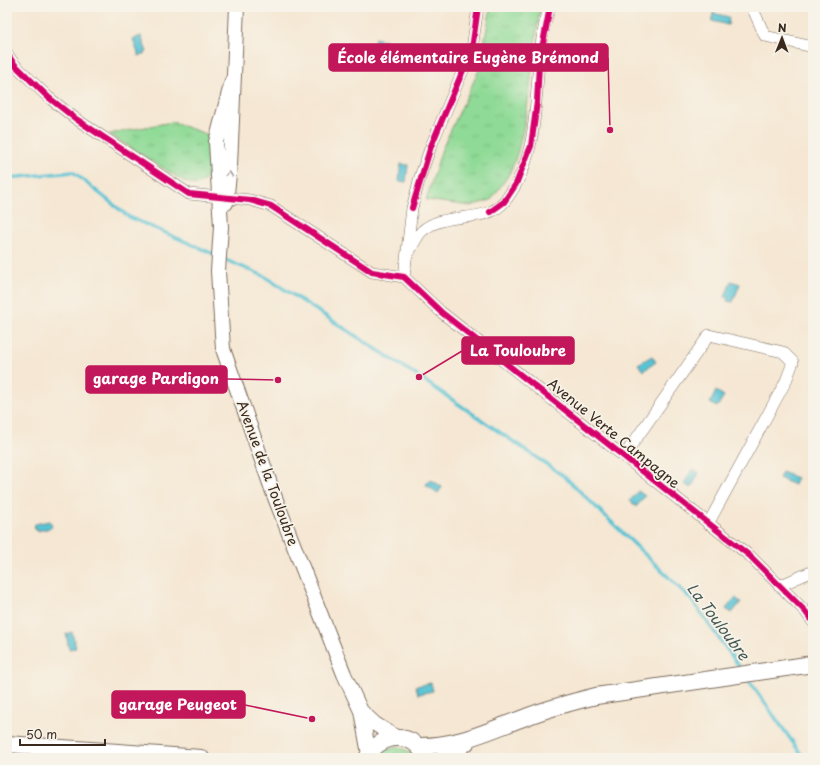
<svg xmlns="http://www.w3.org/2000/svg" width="820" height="765" viewBox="0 0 820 765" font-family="'Playpen Sans',sans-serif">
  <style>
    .grass { fill: url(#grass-dots); stroke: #65825a }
    .park { fill: url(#park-tufts); stroke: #65825a }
    .water { fill: #59c3d4; stroke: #4a7679 }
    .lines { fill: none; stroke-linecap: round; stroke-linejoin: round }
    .stream { stroke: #59c3d4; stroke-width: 3.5 }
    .minor-casing { stroke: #7c6c5d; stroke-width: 12 }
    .tertiary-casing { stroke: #7c6c5d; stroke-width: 16 }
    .secondary-casing { stroke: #7c6c5d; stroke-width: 18 }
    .minor { stroke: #fff; stroke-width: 11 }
    .tertiary { stroke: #fff; stroke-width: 14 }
    .secondary { stroke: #fff; stroke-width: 16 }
    .cycleway-casing { stroke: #f7f3e8; stroke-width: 8 }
    .cycleway { stroke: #d6006c; stroke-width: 6 }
    .oneway { stroke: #a79f9a }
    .labels { text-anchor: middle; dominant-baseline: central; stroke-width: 3.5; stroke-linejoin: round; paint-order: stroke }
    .street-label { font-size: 14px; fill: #3b2a1e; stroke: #f7f3e8 }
    .water-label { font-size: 15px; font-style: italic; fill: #445855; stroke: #f7f3e8 }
    .leader { fill: none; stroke: #c2185b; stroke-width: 1.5 }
    .callout-dot { fill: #c2185b; stroke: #f7f3e8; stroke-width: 1.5 }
    .callout { fill: #c2185b; stroke: #c2185b; stroke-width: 1.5 }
    .callout-label { font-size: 15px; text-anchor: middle; font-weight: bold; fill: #fff }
  </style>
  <defs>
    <pattern id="grass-dots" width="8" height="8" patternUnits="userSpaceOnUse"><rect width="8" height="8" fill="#8fda96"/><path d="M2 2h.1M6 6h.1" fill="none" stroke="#7cbb81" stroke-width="1.8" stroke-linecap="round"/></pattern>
    <pattern id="park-tufts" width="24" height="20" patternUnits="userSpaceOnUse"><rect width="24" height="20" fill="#8fda96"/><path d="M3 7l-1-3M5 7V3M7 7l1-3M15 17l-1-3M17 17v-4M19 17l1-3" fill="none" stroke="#7cbb81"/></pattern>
  </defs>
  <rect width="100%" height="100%" fill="#f7f3e8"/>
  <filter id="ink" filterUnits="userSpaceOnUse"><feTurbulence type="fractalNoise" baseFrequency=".025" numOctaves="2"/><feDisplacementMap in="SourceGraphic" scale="8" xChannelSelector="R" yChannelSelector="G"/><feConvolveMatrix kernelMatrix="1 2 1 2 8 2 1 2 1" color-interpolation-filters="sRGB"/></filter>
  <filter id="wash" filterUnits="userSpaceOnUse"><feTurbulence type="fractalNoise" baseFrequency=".012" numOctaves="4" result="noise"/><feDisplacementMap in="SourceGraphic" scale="16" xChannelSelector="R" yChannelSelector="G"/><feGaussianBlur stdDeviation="0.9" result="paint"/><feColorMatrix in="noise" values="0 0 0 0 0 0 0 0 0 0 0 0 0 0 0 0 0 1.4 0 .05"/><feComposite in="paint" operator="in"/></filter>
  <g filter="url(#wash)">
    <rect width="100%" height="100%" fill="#f5e7d3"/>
    <path class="grass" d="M 399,747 L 411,753 L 415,758 L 378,758 L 387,749 Z"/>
    <path class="park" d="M 491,7 L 540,10 C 531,61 531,114 514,163 C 510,176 498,189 491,200 L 470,206 L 426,200 L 442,149 L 479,70 Z
      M 172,122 L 212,136 L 210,172 L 207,179 L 196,185 L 185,182 L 109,134 Z"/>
    <path class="water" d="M 713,13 L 729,17 L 728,25 L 712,21 Z
      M 141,36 L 147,52 L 139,56 L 133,39 Z
      M 375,38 L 388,41 L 386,49 L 373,46 Z
      M 401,164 L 408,165 L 406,182 L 399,181 Z
      M 731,281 L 740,284 L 733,302 L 727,301 L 728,298 L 725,297 Z
      M 652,356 L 656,362 L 643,371 L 638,364 Z
      M 716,391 L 724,396 L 717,407 L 710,403 Z
      M 692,469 L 699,473 L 691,488 L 684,484 Z
      M 782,472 L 797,478 L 794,485 L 779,478 Z
      M 430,479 L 442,487 L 438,493 L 426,485 Z
      M 638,491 L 645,496 L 636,507 L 630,501 Z
      M 49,521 L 52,524 L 51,528 L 37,531 L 34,528 L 35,524 Z
      M 735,598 L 741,602 L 732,613 L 726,609 Z
      M 72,632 L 76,648 L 69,649 L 66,634 Z
      M 431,683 L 433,691 L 418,694 L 416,686 Z"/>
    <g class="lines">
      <path class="stream" d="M 7,178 L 73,172 L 129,217 L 216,255
        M 221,258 L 264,276 L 419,377 L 565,477 L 691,599 L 741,669
        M 747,678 L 804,758"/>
    </g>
  </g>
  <g filter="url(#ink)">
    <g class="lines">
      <g class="minor-casing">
        <path id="minor" d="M 752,7 L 765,36 L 813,47
          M 7,54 L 15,65 L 48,97 L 76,119 L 189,194 L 250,200 L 271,206 L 372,272 L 404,277 L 441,312 L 750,556 L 805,611 L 813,622
          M 407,256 C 411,249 416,238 421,232 C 445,209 485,226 505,201 C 550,143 527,70 550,7
          M 404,277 L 412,208 L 420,177 L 431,146 L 472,49 L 478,7
          M 624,456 L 709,335 L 783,352 L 793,362 L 786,381 L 708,524
          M 779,586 L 813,571"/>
      </g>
      <g class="tertiary-casing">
        <path id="tertiary" d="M 232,81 L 216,142 L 221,227 L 218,271 L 223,349 L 274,495 L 344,674 L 361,711 L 369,754
          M 226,203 L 230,165 L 237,7
          M 361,711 L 375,724 L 396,737"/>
      </g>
      <g class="secondary-casing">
        <path id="secondary" d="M 7,744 L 201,758
          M 418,746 C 457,747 490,730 526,717 C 549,708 572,702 596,696 L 813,664
          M 367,758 C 378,733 416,730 425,758
          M 444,758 L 466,743"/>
      </g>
      <use href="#minor" class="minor"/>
      <use href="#tertiary" class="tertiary"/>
      <use href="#secondary" class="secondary"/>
      <g class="cycleway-casing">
        <path id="cycleway" d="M 7,54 L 15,65 L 48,97 L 76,119 L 189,194 L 250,200 L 271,206 L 372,272 L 404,277 L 441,312 L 750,556 L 805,611 L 813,622
          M 412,208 L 431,146 L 472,49 L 478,7
          M 490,212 L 504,202 L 516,184 L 531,146 L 537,102 L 539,64 L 550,7"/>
      </g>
      <use href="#cycleway" class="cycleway"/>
    </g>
    <defs><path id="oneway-chevron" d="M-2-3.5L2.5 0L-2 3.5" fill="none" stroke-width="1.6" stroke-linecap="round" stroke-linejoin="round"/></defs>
    <use class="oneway" href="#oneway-chevron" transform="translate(229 174) rotate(-85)"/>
  </g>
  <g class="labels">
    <g class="street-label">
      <text transform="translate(614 433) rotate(39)">Avenue Verte Campagne</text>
      <text transform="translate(268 473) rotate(70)">Avenue de la Touloubre</text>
    </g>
    <g class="water-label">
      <text transform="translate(719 621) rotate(53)">La Touloubre</text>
    </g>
  </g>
  <path class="leader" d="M610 130L608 58M419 377L462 351M278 380L227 379M312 719L245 705"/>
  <g class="callout-dot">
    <circle cx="610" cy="130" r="4"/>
    <circle cx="419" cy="377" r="4"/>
    <circle cx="278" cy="380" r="4"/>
    <circle cx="312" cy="719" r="4"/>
  </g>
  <g class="callout">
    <rect x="329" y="44" width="279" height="27" rx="4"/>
    <rect x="462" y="337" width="112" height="27" rx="4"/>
    <rect x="86" y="366" width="141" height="27" rx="4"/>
    <rect x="112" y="691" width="133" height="27" rx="4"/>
  </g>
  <g class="callout-label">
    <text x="468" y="63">École élémentaire Eugène Brémond</text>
    <text x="518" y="356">La Touloubre</text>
    <text x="156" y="384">garage Pardigon</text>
    <text x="178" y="710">garage Peugeot</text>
  </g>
  <rect width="820" height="765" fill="none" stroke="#f7f3e8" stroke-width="24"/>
  <g transform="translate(782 38) rotate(1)" stroke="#f7f3e8" stroke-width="3" paint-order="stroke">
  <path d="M0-3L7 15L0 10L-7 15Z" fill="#3b2a1e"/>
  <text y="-6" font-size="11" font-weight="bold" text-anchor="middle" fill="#3b2a1e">N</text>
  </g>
  <path d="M20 739v6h85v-6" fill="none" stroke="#3b2a1e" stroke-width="2"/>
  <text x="26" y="739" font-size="12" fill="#3b2a1e" stroke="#f7f3e8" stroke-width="3" paint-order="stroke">50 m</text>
</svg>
